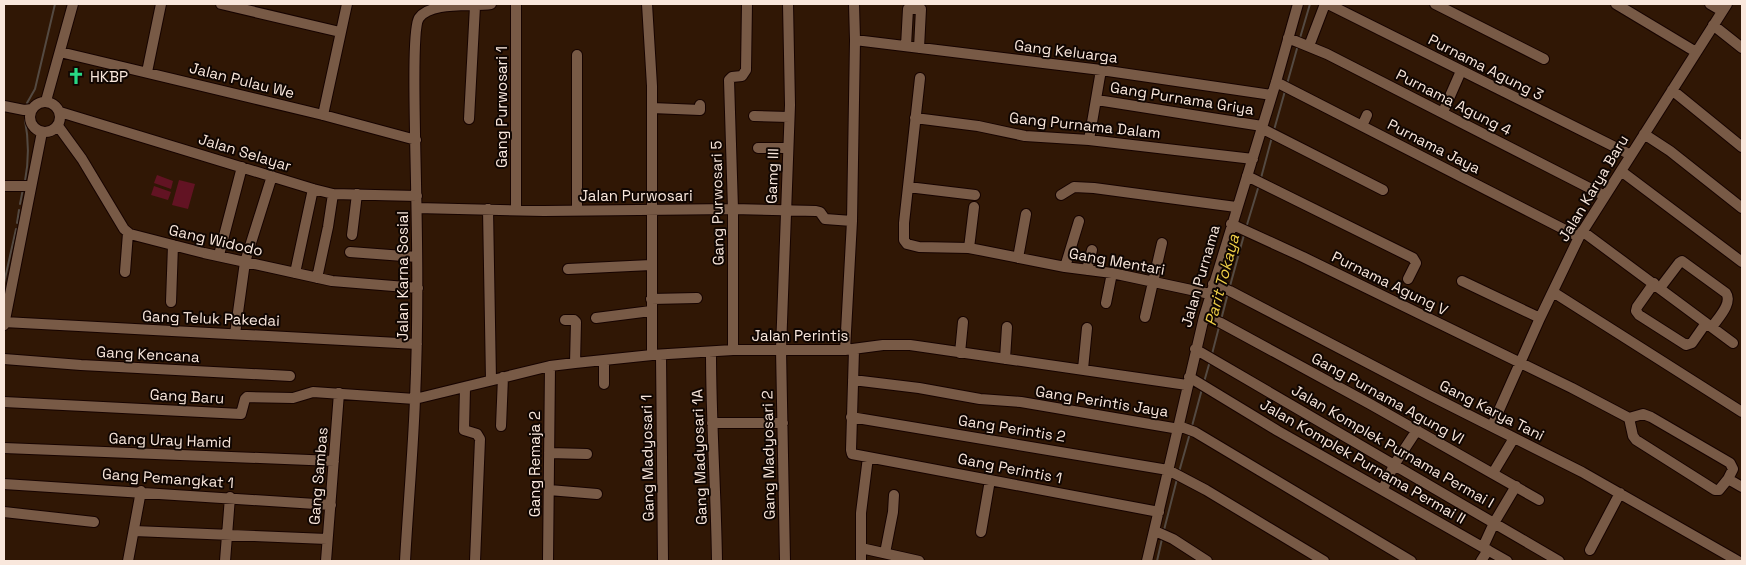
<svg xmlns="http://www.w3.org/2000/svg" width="1746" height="565" viewBox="0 0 1746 565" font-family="'Space Grotesk',sans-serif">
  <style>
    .green { fill: #621323 }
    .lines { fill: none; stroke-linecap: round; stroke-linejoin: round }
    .stream { stroke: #544a42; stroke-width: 2 }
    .minor-casing { stroke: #160300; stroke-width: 12 }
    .minor { stroke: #785a46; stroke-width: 10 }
    .labels { text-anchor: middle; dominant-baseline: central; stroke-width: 4; stroke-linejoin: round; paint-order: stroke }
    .street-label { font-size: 15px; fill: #f9e7dc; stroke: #100602 }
    .poi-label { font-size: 15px; fill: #f9e7dc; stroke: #100602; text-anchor: start }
    .water-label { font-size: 16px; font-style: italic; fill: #eece47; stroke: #100602 }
  </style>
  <rect width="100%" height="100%" fill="#301705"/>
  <path class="green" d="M 157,175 L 173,181 L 171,189 L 154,183 Z
    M 179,180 L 195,184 L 188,209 L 172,205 Z
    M 154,186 L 171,192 L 168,200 L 151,195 Z"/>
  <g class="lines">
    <path class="stream" d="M 1300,38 L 1310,4
      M 1287,84 L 1298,45
      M 27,103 L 35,89 L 55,4
      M 25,120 C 29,141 29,160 25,181
      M 1274,130 L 1285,91
      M 1261,178 L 1272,137
      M 20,204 L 23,189
      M 17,223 L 19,210
      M 1246,228 L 1259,185
      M 4,283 L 16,229
      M 1230,286 L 1244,235
      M 1221,320 L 1228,293
      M 1212,354 L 1219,327
      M 1204,382 L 1210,361
      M 1192,426 L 1202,389
      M 1179,472 L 1190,433
      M 1164,530 L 1177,479
      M 1157,561 L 1162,539"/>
    <g class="minor-casing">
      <path id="minor" d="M 221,4 L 340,32
        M 647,4 L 652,86 L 652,355
        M 1328,4 L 1631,155
        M 1435,4 L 1544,59
        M 1616,4 L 1696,52
        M 1710,4 L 1722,11
        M 1713,25 L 1742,48
        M 1288,38 L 1327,54 L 1605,196
        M 855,40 L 1101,70 L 1272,95
        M 906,46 L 908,9 L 921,9 L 919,48
        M 1309,46 L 1325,4
        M 60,52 L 323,115 L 416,140
        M 147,72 L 161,4
        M 920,78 L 904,223 L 904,240 L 907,244 L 919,247 L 969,248 L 1065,267 L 1112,273 L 1210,294
        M 1276,82 L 1579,237
        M 1672,90 L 1742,147
        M 1097,100 L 1262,126
        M 46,101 L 73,4
        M30 117a15 15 0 1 1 30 0a15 15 0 1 1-30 0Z
        M 4,106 L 24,110 L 32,109
        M 652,108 L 700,110 L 700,105
        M 60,112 L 313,189 L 333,194 L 417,196
        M 1443,112 L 1461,71
        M 323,115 L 347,4
        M 754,116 L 789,117
        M 915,118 L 978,126 L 1025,136 L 1089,140 L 1253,159
        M 469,119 L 475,6
        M 58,126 L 82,159 L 124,229 L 130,234 L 204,253 L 332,281 L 418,288
        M 1362,126 L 1367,115
        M 1261,128 L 1383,190
        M 1644,134 L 1670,151 L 1742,208
        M 1089,140 L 1101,70
        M 758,148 L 788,148
        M 1621,171 L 1742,262
        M 1247,176 L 1413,258 L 1416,263 L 1408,279
        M 4,186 L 31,186
        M 908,187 L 975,195
        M 1061,195 L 1074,187 L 1094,188 L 1236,207
        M 417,208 L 544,211 L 733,209 L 816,211 L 820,212 L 825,219 L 852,221
        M 488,209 L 491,380
        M 516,209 L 516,4
        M 577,211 L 577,55
        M 1231,224 L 1303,257 L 1572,388 L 1629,418 L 1643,414 L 1651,417 L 1730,463 L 1733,469 L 1728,479 L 1742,487
        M 1582,231 L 1733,343
        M 352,235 L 357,194
        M 969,248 L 974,207
        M 350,252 L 417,257
        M 219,255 L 242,167
        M 1018,258 L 1026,214
        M 1065,267 L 1079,221
        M 568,269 L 651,265
        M 1087,270 L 1092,250
        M 125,272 L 128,233
        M 295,273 L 313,189
        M 317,278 L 328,227 L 333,194
        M 1462,281 L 1540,318
        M 1654,283 L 1637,307 L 1636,311 L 1639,315 L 1686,345 L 1692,343 L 1706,323
        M 1213,284 L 1230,291 L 1431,396 L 1582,472 L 1738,561
        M 1660,288 L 1679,263 L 1682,261 L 1726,293 C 1733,303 1718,318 1712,327
        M 1553,292 L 1742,412
        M 651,299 L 697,298
        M 171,302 L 173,245
        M 1106,303 L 1112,273
        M 1145,317 L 1162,243
        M 1204,317 L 1221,323 L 1370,404 L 1539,500
        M 596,318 L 651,311
        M 565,320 L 574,320 L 576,322 L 575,363
        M 4,322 L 417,344
        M 4,325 L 42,132
        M 235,334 L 245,262 L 272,176
        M 1195,349 L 1559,561
        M 733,350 L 733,209 L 729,80 L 732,77 L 742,76 L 746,70 L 747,4
        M 845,350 L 852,221 L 855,40 L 854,4
        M 854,350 L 851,450 L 852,454 L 1159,512
        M 711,352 C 711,422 716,491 717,561
        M 960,353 L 963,322
        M 661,355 L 663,561
        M 4,359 L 81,365 L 290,376
        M 1005,359 L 1007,327
        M 604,360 L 604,384
        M 1083,369 L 1087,328
        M 1189,377 L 1278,431 L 1507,561
        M 853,380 L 919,388 L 980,399 L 1021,402 L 1179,429
        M 465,388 L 464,430 L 477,434 L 480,439 L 475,561
        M 4,402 L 241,414 L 245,399 L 247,397 L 293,398 L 313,392 L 415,399 L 550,366 L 575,363 L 652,355 L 733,350 L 845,350 L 883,345 L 910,345 L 1187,385
        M 851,417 L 1168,470 L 1206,490 L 1324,561
        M 1629,418 L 1633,436 L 1636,440 L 1715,490 L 1719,490 L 1728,479
        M 712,423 L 783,423
        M 501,426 L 503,377
        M 1179,426 L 1195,432 L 1411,561
        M 1492,426 L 1540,318 L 1579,237 L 1727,4
        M 4,448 L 334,461
        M 549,453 L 587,454
        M 1493,473 L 1514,438
        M 4,484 L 331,505
        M 1383,489 L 1394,465 L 1417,430
        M 549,490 L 597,494
        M 4,512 L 94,522
        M 134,531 L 327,539
        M 1155,531 L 1173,539 L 1207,561
        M 981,532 L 990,480
        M 1483,547 L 1494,523 L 1516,486
        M 861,548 L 919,561
        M 1590,550 L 1620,493
        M 885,553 L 893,512 L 894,495
        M 128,561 L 141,491
        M 225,561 L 230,497
        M 326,561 L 339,393
        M 405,561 C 408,507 413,453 415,399 C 419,311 417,223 415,135 C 415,117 412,28 419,18 C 431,1 471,7 491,4
        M 548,561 L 550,366
        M 785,561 L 781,349 L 790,105 L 788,4
        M 861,561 L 861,513 L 868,457
        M 1147,561 L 1204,317 L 1276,82 L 1298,4
        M 1481,561 L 1488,550"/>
    </g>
    <use href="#minor" class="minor"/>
  </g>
  <defs>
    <g id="church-bare" transform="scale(1.35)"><path d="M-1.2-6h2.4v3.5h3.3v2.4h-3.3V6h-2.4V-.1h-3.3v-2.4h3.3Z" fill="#29d885" stroke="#100602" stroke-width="2.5" paint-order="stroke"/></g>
  </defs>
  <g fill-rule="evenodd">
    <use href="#church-bare" x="76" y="76"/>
  </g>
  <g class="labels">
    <g class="street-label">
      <text transform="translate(1066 51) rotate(7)">Gang Keluarga</text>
      <text transform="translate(1486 67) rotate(27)">Purnama Agung 3</text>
      <text transform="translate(242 80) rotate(14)">Jalan Pulau We</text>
      <text transform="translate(1182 98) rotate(9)">Gang Purnama Griya</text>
      <text transform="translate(1454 102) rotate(27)">Purnama Agung 4</text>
      <text transform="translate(501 107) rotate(-90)">Gang Purwosari 1</text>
      <text transform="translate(1085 125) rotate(6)">Gang Purnama Dalam</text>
      <text transform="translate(1434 146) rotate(27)">Purnama Jaya</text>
      <text transform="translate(245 152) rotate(17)">Jalan Selayar</text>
      <text transform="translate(772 176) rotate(-88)">Gamg III</text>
      <text transform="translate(1593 188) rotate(-59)">Jalan Karya Baru</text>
      <text x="636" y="195">Jalan Purwosari</text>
      <text transform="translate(717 203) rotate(-91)">Gang Purwosari 5</text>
      <text transform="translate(216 240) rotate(13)">Gang Widodo</text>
      <text transform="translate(1117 261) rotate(10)">Gang Mentari</text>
      <text transform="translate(402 276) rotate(-90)">Jalan Karna Sosial</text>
      <text transform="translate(1200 276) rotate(-74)">Jalan Purnama</text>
      <text transform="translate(1390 283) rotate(26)">Purnama Agung V</text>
      <text transform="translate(211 318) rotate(2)">Gang Teluk Pakedai</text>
      <text x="800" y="335">Jalan Perintis</text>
      <text transform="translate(148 354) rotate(3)">Gang Kencana</text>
      <text transform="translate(187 396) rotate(3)">Gang Baru</text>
      <text transform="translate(1388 398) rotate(29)">Gang Purnama Agung VI</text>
      <text transform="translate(1102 401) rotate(9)">Gang Perintis Jaya</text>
      <text transform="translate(1492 410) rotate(27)">Gang Karya Tani</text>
      <text transform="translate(1012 428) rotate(9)">Gang Perintis 2</text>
      <text transform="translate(170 440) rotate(2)">Gang Uray Hamid</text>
      <text transform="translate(1393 446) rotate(30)">Jalan Komplek Purnama Permai I</text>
      <text transform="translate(768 455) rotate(-91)">Gang Madyosari 2</text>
      <text transform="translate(699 457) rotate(-92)">Gang Madyosari 1A</text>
      <text transform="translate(647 458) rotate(-91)">Gang Madyosari 1</text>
      <text transform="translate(1363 461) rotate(30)">Jalan Komplek Purnama Permai II</text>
      <text transform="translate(534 464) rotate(-90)">Gang Remaja 2</text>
      <text transform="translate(1010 468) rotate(11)">Gang Perintis 1</text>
      <text transform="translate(318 476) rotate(-85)">Gang Sambas</text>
      <text transform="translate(168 478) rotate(4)">Gang Pemangkat 1</text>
    </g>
    <g class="poi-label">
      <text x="90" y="76">HKBP</text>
    </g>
    <g class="water-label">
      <text transform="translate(1222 280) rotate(-75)">Parit Tokaya</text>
    </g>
  </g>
  <rect width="1746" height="565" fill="none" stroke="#f9e7dc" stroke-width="10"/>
</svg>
